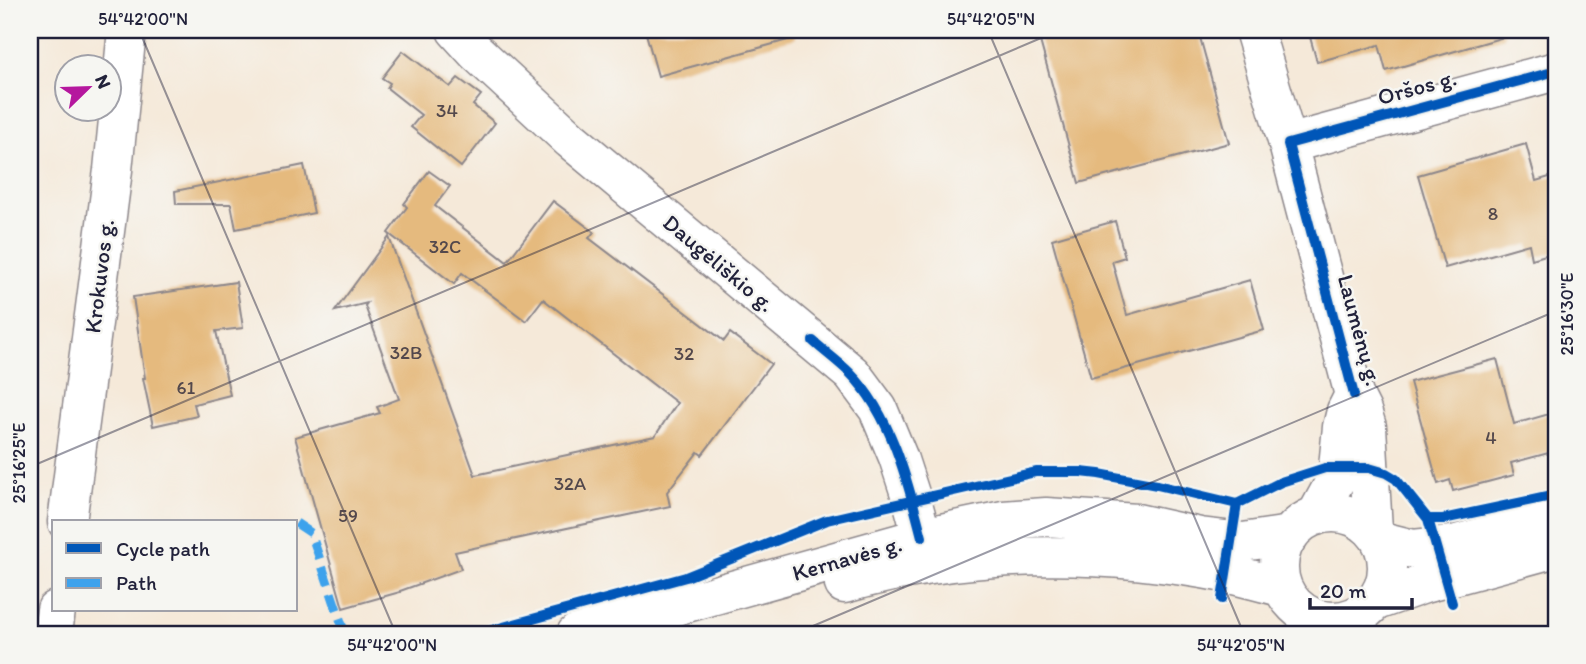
<svg xmlns="http://www.w3.org/2000/svg" width="1586" height="664" viewBox="0 0 1586 664" font-family="Itim,sans-serif">
  <style>
    .building { fill: #e5ba7e }
    .lines { fill: none; stroke-linecap: round; stroke-linejoin: round }
    .minor-casing { stroke: #8c868a; stroke-width: 41 }
    .minor { stroke: #fff; stroke-width: 38 }
    .quiet { stroke: #3ea2ec; stroke-width: 9; stroke-dasharray: 18 9; stroke-linecap: butt }
    .cycleway-casing { stroke: #f6f6f2; stroke-width: 15 }
    .cycleway { stroke: #0057b8; stroke-width: 10 }
    .ticks { fill: none; stroke: #22223b; stroke-width: 2; stroke-opacity: 0.45 }
    .labels { text-anchor: middle; dominant-baseline: central; stroke-width: 5; stroke-linejoin: round; paint-order: stroke }
    .number-label { font-size: 19px; fill: #53484c }
    .street-label { font-size: 23px; fill: #22223b; stroke: #f6f6f2 }
    .neatline { fill: none; stroke: #22223b; stroke-width: 2.5 }
    .ticks-label { font-size: 18px; text-anchor: middle; fill: #22223b }
  </style>
  <rect width="100%" height="100%" fill="#f6f6f2"/>
  <filter id="ink" filterUnits="userSpaceOnUse"><feTurbulence type="fractalNoise" baseFrequency=".0143" numOctaves="2"/><feDisplacementMap in="SourceGraphic" scale="14" xChannelSelector="R" yChannelSelector="G"/><feConvolveMatrix kernelMatrix="1 2 1 2 8 2 1 2 1" color-interpolation-filters="sRGB"/></filter>
  <filter id="wash" filterUnits="userSpaceOnUse"><feTurbulence type="fractalNoise" baseFrequency=".00686" numOctaves="4" result="noise"/><feDisplacementMap in="SourceGraphic" scale="28" xChannelSelector="R" yChannelSelector="G"/><feGaussianBlur stdDeviation="1.57" result="paint"/><feColorMatrix in="noise" values="0 0 0 0 0 0 0 0 0 0 0 0 0 0 0 0 0 1.4 0 .05"/><feComposite in="paint" operator="in"/></filter>
  <g filter="url(#wash)">
    <rect width="100%" height="100%" fill="#f5e9d9"/>
    <g id="blocks">
      <path class="building" d="M 645,30 L 794,30 L 795,38 L 658,76 Z
        M 1037,30 L 1198,30 L 1229,143 L 1079,183 Z
        M 1308,30 L 1503,30 L 1504,37 L 1386,71 L 1379,45 L 1317,62 Z
        M 403,51 L 450,87 L 458,78 L 481,95 L 473,105 L 495,123 L 461,167 L 411,127 L 421,115 L 387,88 L 390,83 L 382,78 Z
        M 1526,144 L 1536,181 L 1556,175 L 1556,252 L 1532,259 L 1529,244 L 1445,268 L 1418,175 Z
        M 304,165 L 314,213 L 236,229 L 231,204 L 176,204 L 175,191 Z
        M 429,171 L 450,186 L 435,206 L 507,262 L 553,201 L 594,232 L 589,238 L 724,341 L 730,333 L 771,364 L 702,455 L 698,452 L 667,492 L 670,506 L 455,552 L 461,569 L 400,591 L 400,592 L 343,608 L 295,437 L 380,413 L 377,407 L 399,399 L 365,306 L 367,303 L 335,311 L 389,237 L 475,475 L 655,436 L 677,403 L 543,299 L 526,321 L 462,273 L 454,284 L 388,233 L 407,207 L 404,204 Z
        M 1115,221 L 1125,257 L 1112,261 L 1127,315 L 1250,280 L 1264,330 L 1091,378 L 1052,239 Z
        M 236,282 L 243,328 L 216,331 L 230,395 L 194,404 L 197,416 L 153,426 L 143,378 L 145,378 L 133,297 Z
        M 1497,359 L 1514,424 L 1556,412 L 1556,451 L 1511,463 L 1514,475 L 1453,491 L 1450,480 L 1438,484 L 1410,382 Z"/>
    </g>
  </g>
  <g filter="url(#ink)">
    <use href="#blocks" fill-opacity="0" stroke="#8c868a" stroke-width="2"/>
    <g class="lines">
      <g class="minor-casing">
        <path id="minor" d="M 456,30 L 476,52 L 571,140 L 852,374 L 878,409 L 898,457 L 912,500 L 922,537
          M 1254,30 L 1288,144 L 1354,395 L 1362,411 L 1367,427 L 1373,530
          M 1288,144 L 1556,71
          M1279 567a54 54 0 1 1 108 0a54 54 0 1 1-108 0Z
          M 1316,516 L 1334,483 L 1338,467 L 1342,427 L 1346,411 L 1354,395
          M 67,522 L 113,170 L 127,30
          M 1381,541 L 1413,549 L 1453,545 L 1556,517
          M 844,584 C 967,549 1100,549 1225,573 C 1245,577 1263,583 1282,587
          M 1376,601 L 1424,584 L 1556,548
          M 53,634 L 56,610
          M 576,634 L 922,537 L 1003,520 L 1046,517 L 1137,523 L 1200,537 L 1243,542 L 1290,535"/>
      </g>
      <use href="#minor" class="minor"/>
      <path class="quiet" d="M 296,523 L 311,533 L 345,634"/>
      <g class="cycleway-casing">
        <path id="cycleway" d="M 813,341 C 825,352 839,362 850,373 C 891,414 908,482 922,537
          M 1354,395 L 1288,144 L 1556,71
          M 1428,519 L 1443,519 L 1556,495
          M 1222,599 L 1237,504
          M 478,634 L 686,577 L 827,520 L 1036,472 L 1081,472 L 1099,474 L 1157,485 L 1237,504 L 1281,482 L 1325,468 L 1369,468 L 1386,473 L 1396,479 L 1428,519 L 1452,603"/>
      </g>
      <use href="#cycleway" class="cycleway"/>
    </g>
  </g>
  <path class="ticks" d="M 139,30 L 396,634M 988,30 L 1244,634M 30,467 L 1060,30M 794,634 L 1556,311"/>
  <g class="labels">
    <g class="number-label">
      <text x="447" y="110">34</text>
      <text x="1493" y="213">8</text>
      <text x="445" y="246">32C</text>
      <text x="406" y="352">32B</text>
      <text x="684" y="353">32</text>
      <text x="186" y="387">61</text>
      <text x="1491" y="437">4</text>
      <text x="570" y="483">32A</text>
      <text x="348" y="515">59</text>
    </g>
    <g class="street-label">
      <text transform="translate(1417 87) rotate(-15)">Oršos g.</text>
      <text transform="translate(719 263) rotate(40)">Daugėliškio g.</text>
      <text transform="translate(99 276) rotate(-83)">Krokuvos g.</text>
      <text transform="translate(1360 330) rotate(75)">Laumėnų g.</text>
      <text transform="translate(847 558) rotate(-16)">Kernavės g.</text>
    </g>
  </g>
  <rect width="1586" height="664" fill="none" stroke="#f6f6f2" stroke-width="77"/>
  <rect x="52" y="520" width="245" height="91" fill="#f6f6f2" stroke="#a1a1a9" stroke-width="2"/>
  <rect x="66" y="543" width="35" height="10" fill="#0057b8" stroke="#a1a1a9" stroke-width="2"/>
  <text x="116" y="556" font-size="21" fill="#22223b">Cycle path</text>
  <rect x="66" y="578" width="35" height="10" fill="#3ea2ec" stroke="#a1a1a9" stroke-width="2"/>
  <text x="116" y="590" font-size="21" fill="#22223b">Path</text>
  <g transform="translate(88 88) rotate(67)"><circle r="33" fill="#f6f6f2" stroke="#a1a1a9" stroke-width="2"/>
  <path d="M0-5L12 26L0 18L-12 26Z" fill="#b5179e"/>
  <text y="-10" font-size="19" font-weight="bold" text-anchor="middle" fill="#22223b">N</text>
  </g>
  <path d="M1310 598v10h102v-10" fill="none" stroke="#22223b" stroke-width="3.5"/>
  <text x="1320" y="598" font-size="21" fill="#22223b" stroke="#f6f6f2" stroke-width="5" paint-order="stroke">20 m</text>
  <rect x="38" y="38" width="1510" height="588" class="neatline"/>
  <g class="ticks-label">
    <text x="143" y="25">54°42'00"N</text>
    <text x="991" y="25">54°42'05"N</text>
    <text transform="translate(1567 314) rotate(-90)" y="6">25°16'30"E</text>
    <text transform="translate(19 463) rotate(-90)" y="6">25°16'25"E</text>
    <text x="392" y="651">54°42'00"N</text>
    <text x="1241" y="651">54°42'05"N</text>
  </g>
</svg>
